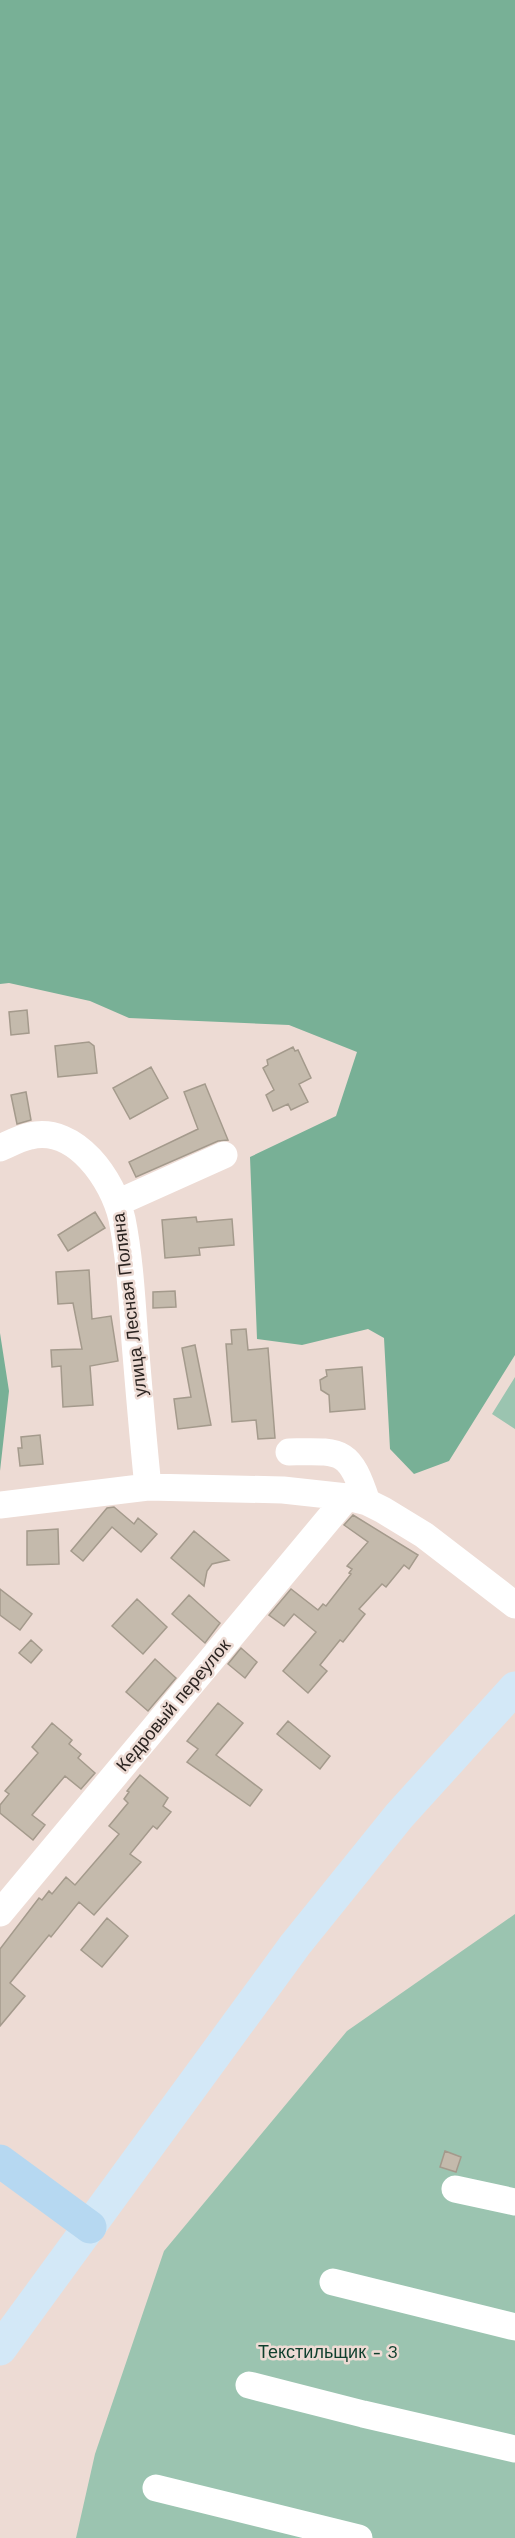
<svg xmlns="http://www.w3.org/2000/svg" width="515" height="2538" viewBox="0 0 515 2538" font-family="'Work Sans',sans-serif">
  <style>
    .green { fill: #9bc4b0 }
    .forest { fill: #78b096 }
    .building { fill: #c4baac; stroke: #a49a8c; stroke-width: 1.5 }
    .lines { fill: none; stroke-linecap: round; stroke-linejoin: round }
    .minor { stroke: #fff; stroke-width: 27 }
    .major { stroke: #d3e8f7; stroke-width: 33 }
    .highway { stroke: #b6d8f1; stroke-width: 33 }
    .labels { text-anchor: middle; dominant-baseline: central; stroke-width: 5; stroke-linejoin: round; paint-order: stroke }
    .street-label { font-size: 18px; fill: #2b2421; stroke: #eddbd4 }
    .park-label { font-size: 18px; fill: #0f3f2d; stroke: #eddbd4 }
  </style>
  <rect width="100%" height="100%" fill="#eddbd4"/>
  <path class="green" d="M 515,1377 L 515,1429 L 492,1414 Z
    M 515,1914 L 515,2538 L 76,2538 L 95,2454 L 164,2251 L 347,2031 Z"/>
  <path class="forest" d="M 0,0 L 515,0 L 515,1355 L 449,1461 L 414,1474 L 390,1449 L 384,1338 L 368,1329 L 302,1345 L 257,1339 L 250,1157 L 336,1116 L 357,1052 L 289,1025 L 129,1018 L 90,1001 L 9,983 L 0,984 Z
    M 0,1333 L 9,1391 L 0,1471 Z"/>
  <path class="building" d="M 27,1010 L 29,1033 L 11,1035 L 9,1012 Z
    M 89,1042 L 94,1046 L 97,1073 L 58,1077 L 55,1046 Z
    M 293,1047 L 295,1051 L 298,1050 L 311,1078 L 299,1084 L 308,1102 L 291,1110 L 288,1104 L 273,1111 L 266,1095 L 274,1090 L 263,1068 L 268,1065 L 267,1060 Z
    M 151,1067 L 168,1098 L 130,1119 L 113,1088 Z
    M 205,1084 L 228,1140 L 218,1141 L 136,1177 L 129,1162 L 198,1129 L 184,1092 Z
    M 26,1092 L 31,1120 L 17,1124 L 11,1095 Z
    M 95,1212 L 105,1228 L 68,1251 L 58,1235 Z
    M 196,1217 L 197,1222 L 232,1219 L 234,1245 L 199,1248 L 200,1255 L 165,1258 L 162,1220 Z
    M 89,1270 L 92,1319 L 111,1316 L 118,1361 L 90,1366 L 93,1405 L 63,1407 L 61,1366 L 52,1367 L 51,1350 L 82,1349 L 73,1303 L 58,1304 L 56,1272 Z
    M 175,1291 L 176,1307 L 153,1308 L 153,1292 Z
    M 246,1329 L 248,1350 L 268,1348 L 275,1438 L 258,1439 L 256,1420 L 232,1422 L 226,1344 L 232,1344 L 231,1330 Z
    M 195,1345 L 211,1425 L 178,1429 L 174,1399 L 191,1397 L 182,1348 Z
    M 362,1367 L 365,1409 L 330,1412 L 329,1395 L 321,1390 L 320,1380 L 327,1376 L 326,1370 Z
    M 40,1435 L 43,1464 L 20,1466 L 18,1448 L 22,1448 L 21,1437 Z
    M 114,1507 L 134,1524 L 138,1518 L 157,1534 L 141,1552 L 112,1527 L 83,1561 L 71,1551 L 107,1508 Z
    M 353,1515 L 418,1555 L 409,1569 L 404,1565 L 386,1587 L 382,1584 L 359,1609 L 365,1614 L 343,1642 L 340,1640 L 320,1665 L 327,1671 L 308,1693 L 283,1671 L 316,1632 L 294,1614 L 284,1626 L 269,1615 L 291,1589 L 318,1610 L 323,1604 L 326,1606 L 351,1574 L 349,1573 L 352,1569 L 347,1566 L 368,1542 L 344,1525 Z
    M 58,1529 L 59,1564 L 27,1565 L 27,1531 Z
    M 194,1531 L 229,1560 L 212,1564 L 207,1571 L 204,1586 L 171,1558 Z
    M 0,1589 L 32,1614 L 20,1630 L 0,1615 Z
    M 189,1595 L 220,1623 L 205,1643 L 172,1614 Z
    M 137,1599 L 167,1627 L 143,1654 L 112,1626 Z
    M 31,1640 L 42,1650 L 31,1663 L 19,1653 Z
    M 241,1648 L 257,1662 L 245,1678 L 228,1664 Z
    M 155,1659 L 176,1678 L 148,1711 L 126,1692 Z
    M 218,1703 L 243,1723 L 216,1755 L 262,1790 L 250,1806 L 187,1762 L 198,1749 L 187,1741 Z
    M 288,1721 L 330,1756 L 320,1769 L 277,1734 Z
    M 52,1723 L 72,1740 L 69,1744 L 81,1754 L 78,1758 L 95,1773 L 81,1789 L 65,1776 L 32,1815 L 45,1825 L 33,1840 L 0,1813 L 0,1805 L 9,1794 L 5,1791 L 38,1753 L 32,1747 Z
    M 140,1775 L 168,1798 L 163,1806 L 171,1812 L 157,1829 L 153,1826 L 130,1854 L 141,1862 L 94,1915 L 79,1902 L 51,1937 L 49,1935 L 10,1983 L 25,1996 L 0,2026 L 0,1949 L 39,1898 L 42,1900 L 49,1891 L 52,1894 L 66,1877 L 75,1885 L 119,1834 L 109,1826 L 128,1803 L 124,1799 L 129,1792 L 127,1791 Z
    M 107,1918 L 128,1936 L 102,1967 L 81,1950 Z
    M 445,2151 L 461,2157 L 456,2172 L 440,2167 Z"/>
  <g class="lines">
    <path class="minor" d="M 0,1148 C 9,1144 20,1138 30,1136 C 76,1125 113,1180 122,1219 C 130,1259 132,1301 135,1342 C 139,1390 143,1439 148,1487
      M 117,1203 L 224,1155
      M 289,1452 C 342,1451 349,1448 367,1502
      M 0,1505 L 148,1487 L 283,1490 L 347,1497 L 367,1502 L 383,1510 L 424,1535 L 515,1605
      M 0,1913 L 347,1497
      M 455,2189 L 515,2202
      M 333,2282 L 515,2327
      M 249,2385 L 363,2414 L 515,2449
      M 156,2488 L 359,2538"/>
    <path class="major" d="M 0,2349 L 295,1945 L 399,1816 L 515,1688"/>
    <path class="highway" d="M 0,2161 L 90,2227"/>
  </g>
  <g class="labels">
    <g class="street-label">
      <text transform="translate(129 1305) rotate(-97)">улица Лесная Поляна</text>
      <text transform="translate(173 1705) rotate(-50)">Кедровый переулок</text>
    </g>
    <g class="park-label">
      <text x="328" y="2351">Текстильщик - 3</text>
    </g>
  </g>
</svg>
